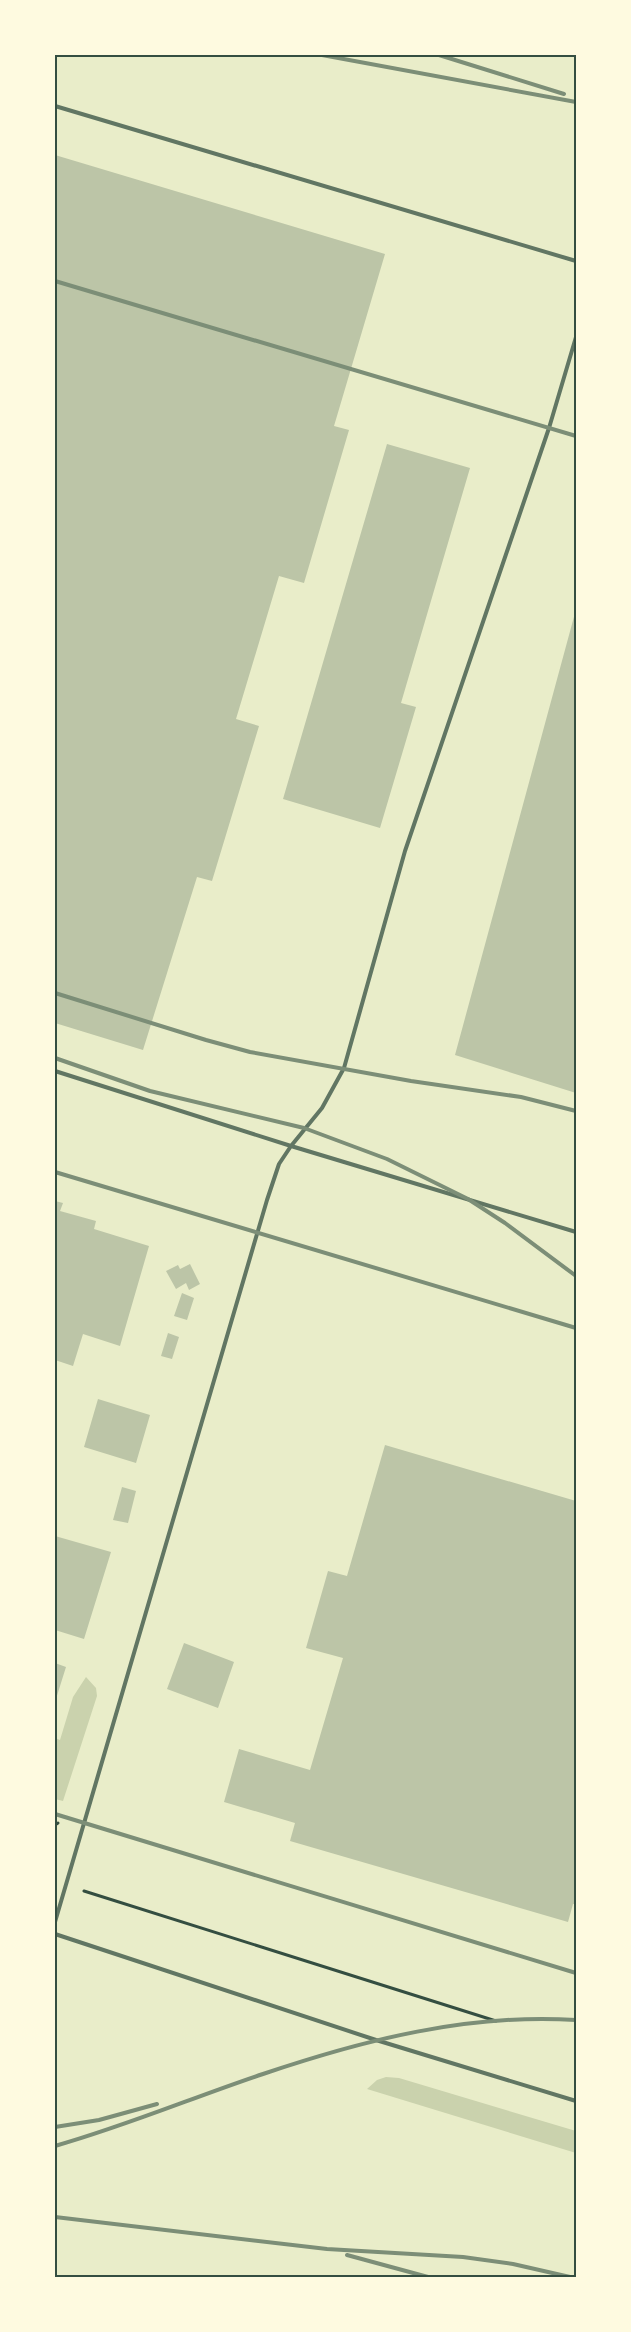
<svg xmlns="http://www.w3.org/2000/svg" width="631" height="2332" viewBox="0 0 631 2332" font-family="Overpass,sans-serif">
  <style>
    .green { fill: #cad2ad }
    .building { fill: #bcc5a7 }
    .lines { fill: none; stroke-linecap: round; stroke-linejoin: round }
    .path { stroke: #344e41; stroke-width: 3 }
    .service { stroke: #617663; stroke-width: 4 }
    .rail { stroke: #7c8e77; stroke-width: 4 }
    .neatline { fill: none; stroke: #344e41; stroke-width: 2 }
  </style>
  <rect width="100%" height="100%" fill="#e9edc9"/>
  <path class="green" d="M 86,1677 L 96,1688 L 97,1696 L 63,1801 L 55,1799 L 55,1738 L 60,1740 L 73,1697 Z
    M 386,2077 L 399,2078 L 576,2131 L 576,2153 L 367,2089 L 377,2080 Z"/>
  <path class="building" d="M 55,155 L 385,254 L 334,426 L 349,430 L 304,583 L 279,576 L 236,719 L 259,726 L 212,881 L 197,877 L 143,1050 L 55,1023 Z
    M 387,444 L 470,468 L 401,703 L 416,707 L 380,828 L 283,799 Z
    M 575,613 L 576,614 L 576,1093 L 455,1055 Z
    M 55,1201 L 63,1203 L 60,1211 L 96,1221 L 94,1229 L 149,1246 L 120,1346 L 83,1334 L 73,1366 L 55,1360 Z
    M 190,1264 L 200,1284 L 189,1290 L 186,1283 L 176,1289 L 166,1271 L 178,1265 L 180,1269 Z
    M 182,1293 L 194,1298 L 187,1320 L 174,1316 Z
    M 168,1333 L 179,1337 L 172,1359 L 161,1356 Z
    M 98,1399 L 150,1415 L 136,1463 L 84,1447 Z
    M 385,1445 L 576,1501 L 576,1904 L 573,1904 L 568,1922 L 290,1841 L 295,1823 L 224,1802 L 239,1749 L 310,1770 L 343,1658 L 306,1648 L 328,1571 L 347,1576 Z
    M 122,1487 L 136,1491 L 128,1523 L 113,1520 Z
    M 55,1536 L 111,1552 L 84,1639 L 55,1630 Z
    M 184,1643 L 234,1662 L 218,1708 L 167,1689 Z
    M 55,1663 L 66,1667 L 55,1702 Z"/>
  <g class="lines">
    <path class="path" d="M 55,1825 L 58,1823
      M 84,1891 L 496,2021"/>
    <path class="service" d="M 55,106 L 576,261
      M 55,1071 L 291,1146 L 576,1232
      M 55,1922 L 267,1200 L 279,1164 L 291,1146 L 322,1108 L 344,1068 L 405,851 L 549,428 L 576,337
      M 55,1934 L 376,2040 L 576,2101"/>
    <path class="rail" d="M 322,55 L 576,102
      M 439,55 L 564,94
      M 55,281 L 576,436
      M 55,993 L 206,1040 L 250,1052 L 411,1081 L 521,1097 L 576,1111
      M 55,1058 L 150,1091 L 304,1128 L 387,1159 L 468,1199 L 505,1223 L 576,1276
      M 55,1172 L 576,1328
      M 55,1814 L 576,1973
      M 55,2127 L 99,2120 L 157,2104
      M 55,2146 C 126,2126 194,2097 263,2074 C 364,2040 469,2013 576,2020
      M 55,2217 L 327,2249 L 463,2257 L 513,2264 L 570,2277
      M 347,2255 L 428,2277"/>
  </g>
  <rect width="631" height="2332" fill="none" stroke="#fefae0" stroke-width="112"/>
  <rect x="56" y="56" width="519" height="2220" class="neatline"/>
</svg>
